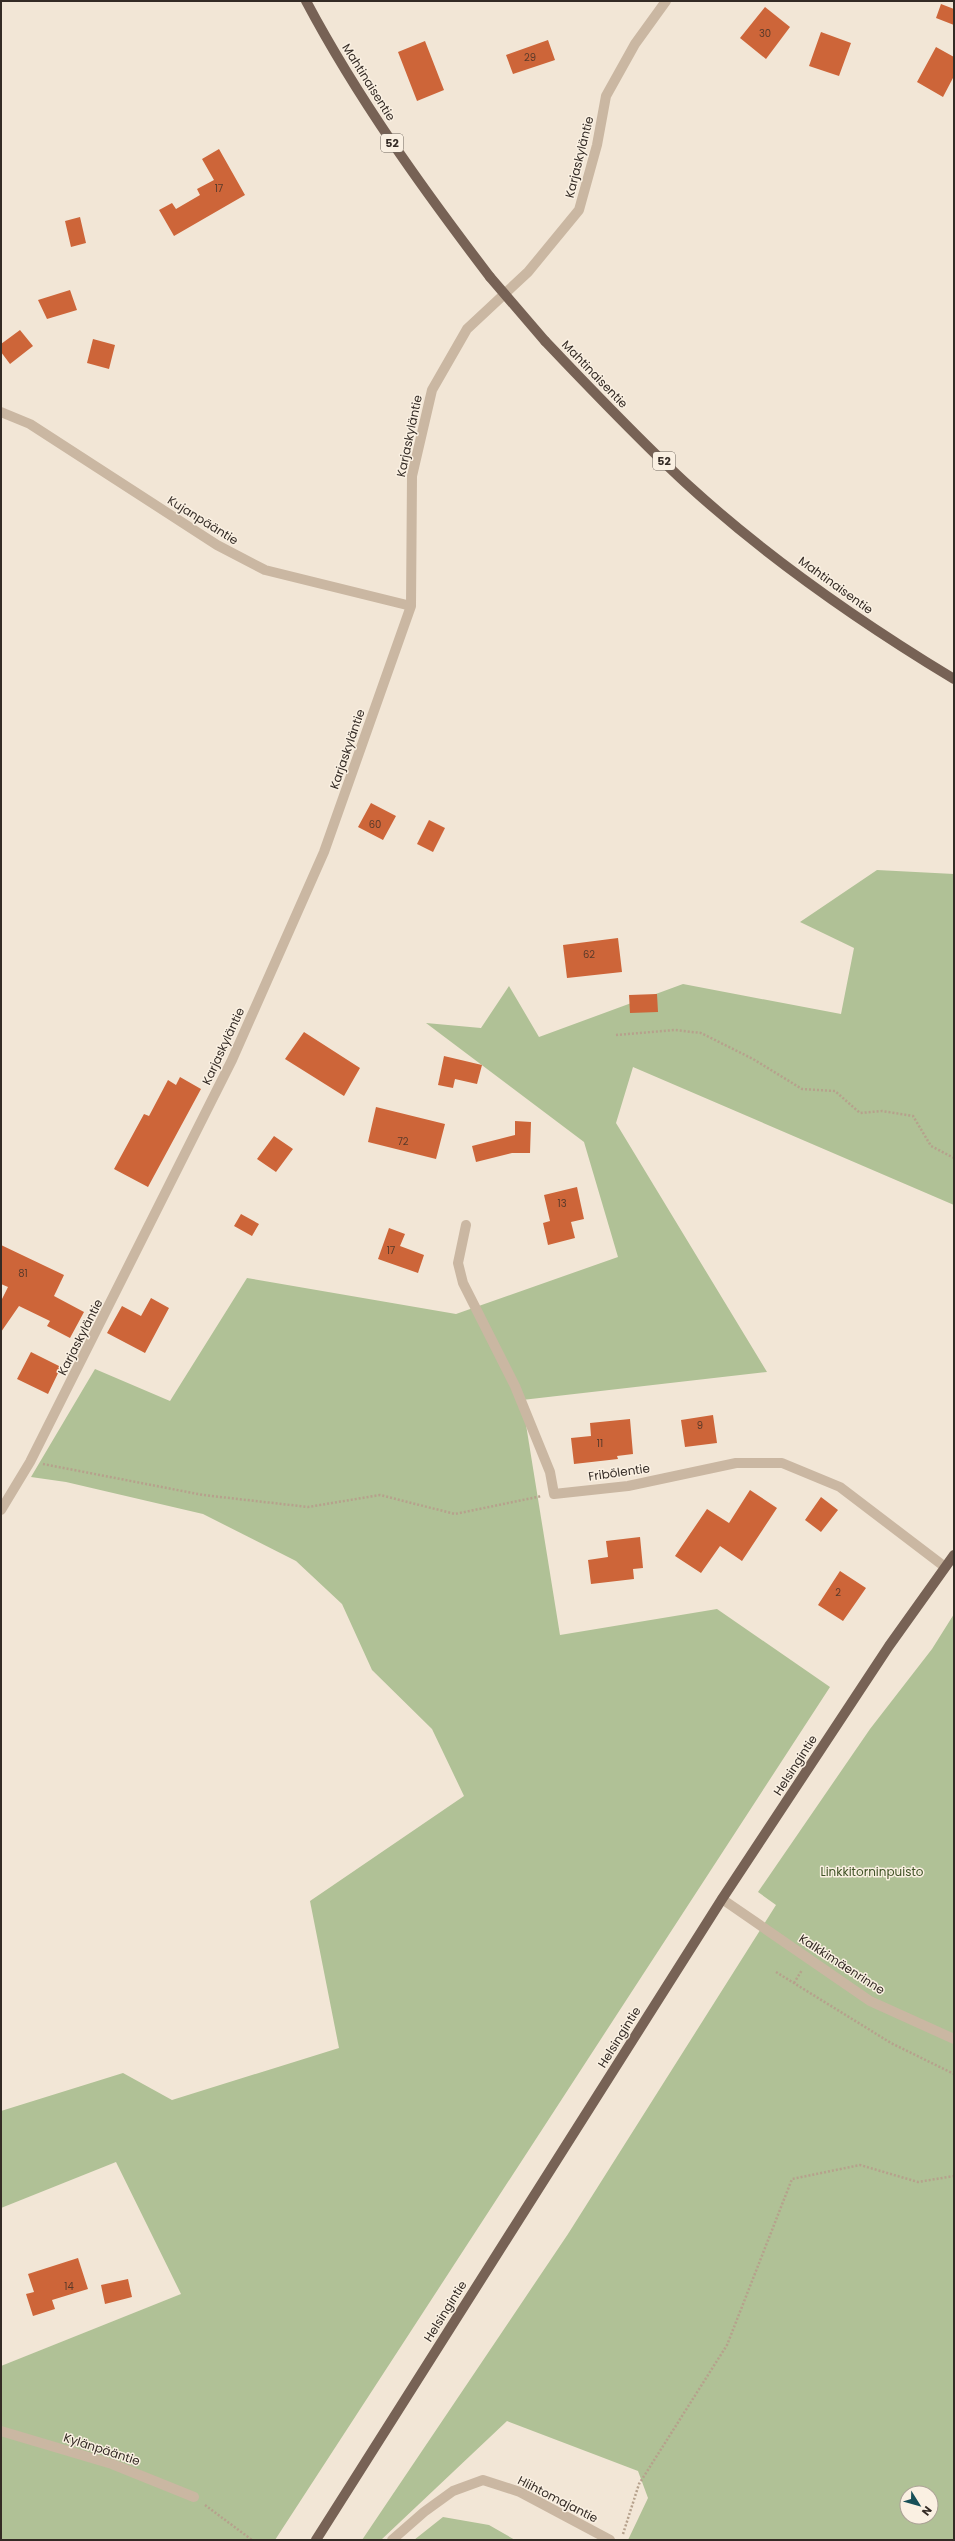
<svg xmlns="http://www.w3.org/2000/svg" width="955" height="2541" viewBox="0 0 955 2541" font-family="Poppins,sans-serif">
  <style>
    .green { fill: #b0c196; fill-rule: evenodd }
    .building { fill: #cd6539 }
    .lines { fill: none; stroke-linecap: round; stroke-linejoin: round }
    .path { stroke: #b6a18c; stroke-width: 2.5; stroke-dasharray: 2 2; stroke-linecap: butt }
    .minor { stroke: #cab7a2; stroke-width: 10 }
    .major { stroke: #776255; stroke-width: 10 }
    .major-bridge { stroke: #776255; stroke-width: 10 }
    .labels { text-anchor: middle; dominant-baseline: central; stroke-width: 3; stroke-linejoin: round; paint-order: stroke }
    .number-label { font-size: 10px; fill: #5a3a2a }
    .shield { fill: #faf0e2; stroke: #6f665e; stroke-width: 1 }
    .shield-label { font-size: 11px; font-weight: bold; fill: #342b25 }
    .street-label { font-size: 12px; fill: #342b25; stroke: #faf0e2 }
    .park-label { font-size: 12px; fill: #415427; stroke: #faf0e2 }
  </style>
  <rect width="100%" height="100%" fill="#f2e6d6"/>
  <path class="green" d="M 877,870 L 954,874 L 954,1205 L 633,1067 L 616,1123 L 767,1372 L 522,1400 L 560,1635 L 717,1609 L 830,1687 L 275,2540 L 1,2540 L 1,2366 L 181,2294 L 116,2162 L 1,2208 L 1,2111 L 123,2073 L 172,2100 L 339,2048 L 310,1901 L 464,1796 L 432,1729 L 372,1670 L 342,1604 L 296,1561 L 203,1514 L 66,1482 L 31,1477 L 95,1369 L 170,1401 L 247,1278 L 456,1314 L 618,1257 L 584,1142 L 426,1023 L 481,1028 L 509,986 L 539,1037 L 683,984 L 841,1014 L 854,948 L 800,922 Z
    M 954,1614 L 954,2540 L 628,2540 L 648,2498 L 638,2471 L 507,2421 L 381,2540 L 362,2540 L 568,2234 L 776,1905 L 758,1892 L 870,1729 L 932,1649 ZM 907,2493 L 931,2493 L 931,2517 L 907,2517 Z
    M 443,2517 L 489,2525 L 515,2540 L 414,2540 Z"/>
  <path class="building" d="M 941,4 L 954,9 L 954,25 L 936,18 Z
    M 765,7 L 790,27 L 766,59 L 740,38 Z
    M 821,32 L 851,43 L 839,76 L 809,66 Z
    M 548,40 L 555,60 L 513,74 L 506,55 Z
    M 425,41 L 444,90 L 417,101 L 398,52 Z
    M 936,47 L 954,57 L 954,76 L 943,97 L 917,82 Z
    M 219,149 L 245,195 L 174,236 L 159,210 L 172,203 L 176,209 L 200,195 L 197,189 L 214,180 L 202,159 Z
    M 80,217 L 86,243 L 71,247 L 65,221 Z
    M 70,290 L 77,310 L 47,319 L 38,300 Z
    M 20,330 L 33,346 L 10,364 L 1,352 L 1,344 Z
    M 93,339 L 115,345 L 109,369 L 87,363 Z
    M 371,803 L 396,816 L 383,840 L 358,827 Z
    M 429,820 L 445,828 L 433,852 L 417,844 Z
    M 618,938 L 622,972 L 567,978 L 563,945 Z
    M 657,994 L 658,1012 L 630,1013 L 629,995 Z
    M 304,1032 L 360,1068 L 344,1096 L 285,1059 Z
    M 444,1056 L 482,1065 L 477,1084 L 455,1079 L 453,1088 L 438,1085 Z
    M 180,1077 L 201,1089 L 148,1187 L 114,1169 L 144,1114 L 149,1116 L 168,1080 L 176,1085 Z
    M 376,1107 L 445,1124 L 436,1159 L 368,1142 Z
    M 515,1121 L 531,1122 L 530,1153 L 512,1153 L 476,1162 L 472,1146 L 515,1135 Z
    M 274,1136 L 293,1149 L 276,1172 L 257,1159 Z
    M 577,1187 L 584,1219 L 571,1222 L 575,1238 L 548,1245 L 543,1223 L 550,1221 L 544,1195 Z
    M 241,1214 L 259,1224 L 252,1236 L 234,1226 Z
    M 389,1228 L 405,1234 L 400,1246 L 424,1255 L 418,1273 L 378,1259 Z
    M 1,1245 L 64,1275 L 54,1296 L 84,1312 L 70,1338 L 47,1326 L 50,1321 L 19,1306 L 1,1332 L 1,1301 L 8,1287 L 1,1284 Z
    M 151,1298 L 169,1308 L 145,1353 L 107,1333 L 122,1306 L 141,1316 Z
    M 31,1352 L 61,1367 L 48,1394 L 17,1379 Z
    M 713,1415 L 717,1443 L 685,1447 L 681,1420 Z
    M 630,1419 L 633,1454 L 617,1456 L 618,1459 L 574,1464 L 571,1438 L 591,1436 L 590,1423 Z
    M 750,1490 L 777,1508 L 742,1561 L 720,1546 L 701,1573 L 675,1556 L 707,1509 L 729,1523 Z
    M 821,1497 L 838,1510 L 821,1532 L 805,1520 Z
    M 640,1537 L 643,1568 L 633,1569 L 634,1579 L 591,1584 L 588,1560 L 608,1557 L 606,1541 Z
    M 840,1571 L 866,1588 L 843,1621 L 818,1605 Z
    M 78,2258 L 88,2289 L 52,2300 L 55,2309 L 33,2316 L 26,2294 L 34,2292 L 28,2274 Z
    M 128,2279 L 132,2297 L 105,2304 L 101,2285 Z"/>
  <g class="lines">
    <path class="path" d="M 616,1035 L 675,1030 L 701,1033 L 753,1059 L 802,1089 L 835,1091 L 860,1113 L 882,1111 L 913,1116 L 931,1146 L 954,1158
      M 43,1464 L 203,1495 L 308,1507 L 380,1495 L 455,1514 L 542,1496
      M 776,1972 L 891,2043 L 954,2074
      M 794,1983 L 802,1970
      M 205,2505 L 252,2540
      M 623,2534 L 639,2484 L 727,2345 L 792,2179 L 860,2165 L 918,2182 L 954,2176"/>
    <path class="minor" d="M 1,412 L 30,424 L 217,545 L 265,570 L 411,606
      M 466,1225 L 458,1263 L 463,1283 L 515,1386 L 550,1472 L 554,1494 L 628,1486 L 736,1463 L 782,1463 L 840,1487 L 945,1567
      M 1,1510 L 30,1462 L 232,1060 L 324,852 L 411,606 L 412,476 L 432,390 L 467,329 L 528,272 L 579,210 L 597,145 L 606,96 L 635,44 L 666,1
      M 722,1899 L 870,2001 L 954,2039
      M 1,2431 L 112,2464 L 194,2497
      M 392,2540 L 424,2512 L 453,2491 L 483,2480 L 520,2492 L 610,2540"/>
    <path class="major" d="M 306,1 C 358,99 423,189 490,277
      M 545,341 C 592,390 638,439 688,485 C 769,559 860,622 954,679
      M 316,2540 L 722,1899 L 889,1646 L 954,1555"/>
    <path class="major-bridge" d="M 490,277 L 545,341"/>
  </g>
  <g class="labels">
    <g class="number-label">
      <text x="765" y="33">30</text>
      <text x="530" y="57">29</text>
      <text x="219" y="188">17</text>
      <text x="375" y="824">60</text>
      <text x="589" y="954">62</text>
      <text x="403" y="1141">72</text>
      <text x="562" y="1203">13</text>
      <text x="391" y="1250">17</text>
      <text x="23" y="1273">81</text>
      <text x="700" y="1425">9</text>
      <text x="600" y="1443">11</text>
      <text x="838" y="1592">2</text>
      <text x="69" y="2286">14</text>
    </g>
    <g class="shield">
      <rect x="381" y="134" width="22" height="18" rx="3"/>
      <rect x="653" y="452" width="22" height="18" rx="3"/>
    </g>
    <g class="shield-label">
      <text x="392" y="143">52</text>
      <text x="664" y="461">52</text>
    </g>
    <g class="street-label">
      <text transform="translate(369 82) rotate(58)">Mahtinaisentie</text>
      <text transform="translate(579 157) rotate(-76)">Karjaskyläntie</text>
      <text transform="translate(595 374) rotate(46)">Mahtinaisentie</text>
      <text transform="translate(409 436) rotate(-78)">Karjaskyläntie</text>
      <text transform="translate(203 520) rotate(32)">Kujanpääntie</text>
      <text transform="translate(836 585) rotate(36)">Mahtinaisentie</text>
      <text transform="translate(347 749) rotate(-71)">Karjaskyläntie</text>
      <text transform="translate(223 1046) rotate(-65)">Karjaskyläntie</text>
      <text transform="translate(80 1337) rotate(-63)">Karjaskyläntie</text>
      <text transform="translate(619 1472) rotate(-8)">Fribölentie</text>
      <text transform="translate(795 1765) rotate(-57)">Helsingintie</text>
      <text transform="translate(842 1964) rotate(33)">Kalkkimäenrinne</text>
      <text transform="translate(619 2037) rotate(-58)">Helsingintie</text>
      <text transform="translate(445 2311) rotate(-58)">Helsingintie</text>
      <text transform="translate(102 2449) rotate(18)">Kylänpääntie</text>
      <text transform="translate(558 2499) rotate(27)">Hiihtomajantie</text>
    </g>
    <g class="park-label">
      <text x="872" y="1871">Linkkitorninpuisto</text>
    </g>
  </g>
  <rect width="955" height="2541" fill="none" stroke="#342b25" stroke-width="4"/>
  <g transform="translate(919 2505) rotate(127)"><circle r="19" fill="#faf0e2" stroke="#aba196"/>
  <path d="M0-3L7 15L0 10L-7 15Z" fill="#185058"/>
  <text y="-6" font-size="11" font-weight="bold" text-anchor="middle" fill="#342b25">N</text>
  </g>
</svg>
